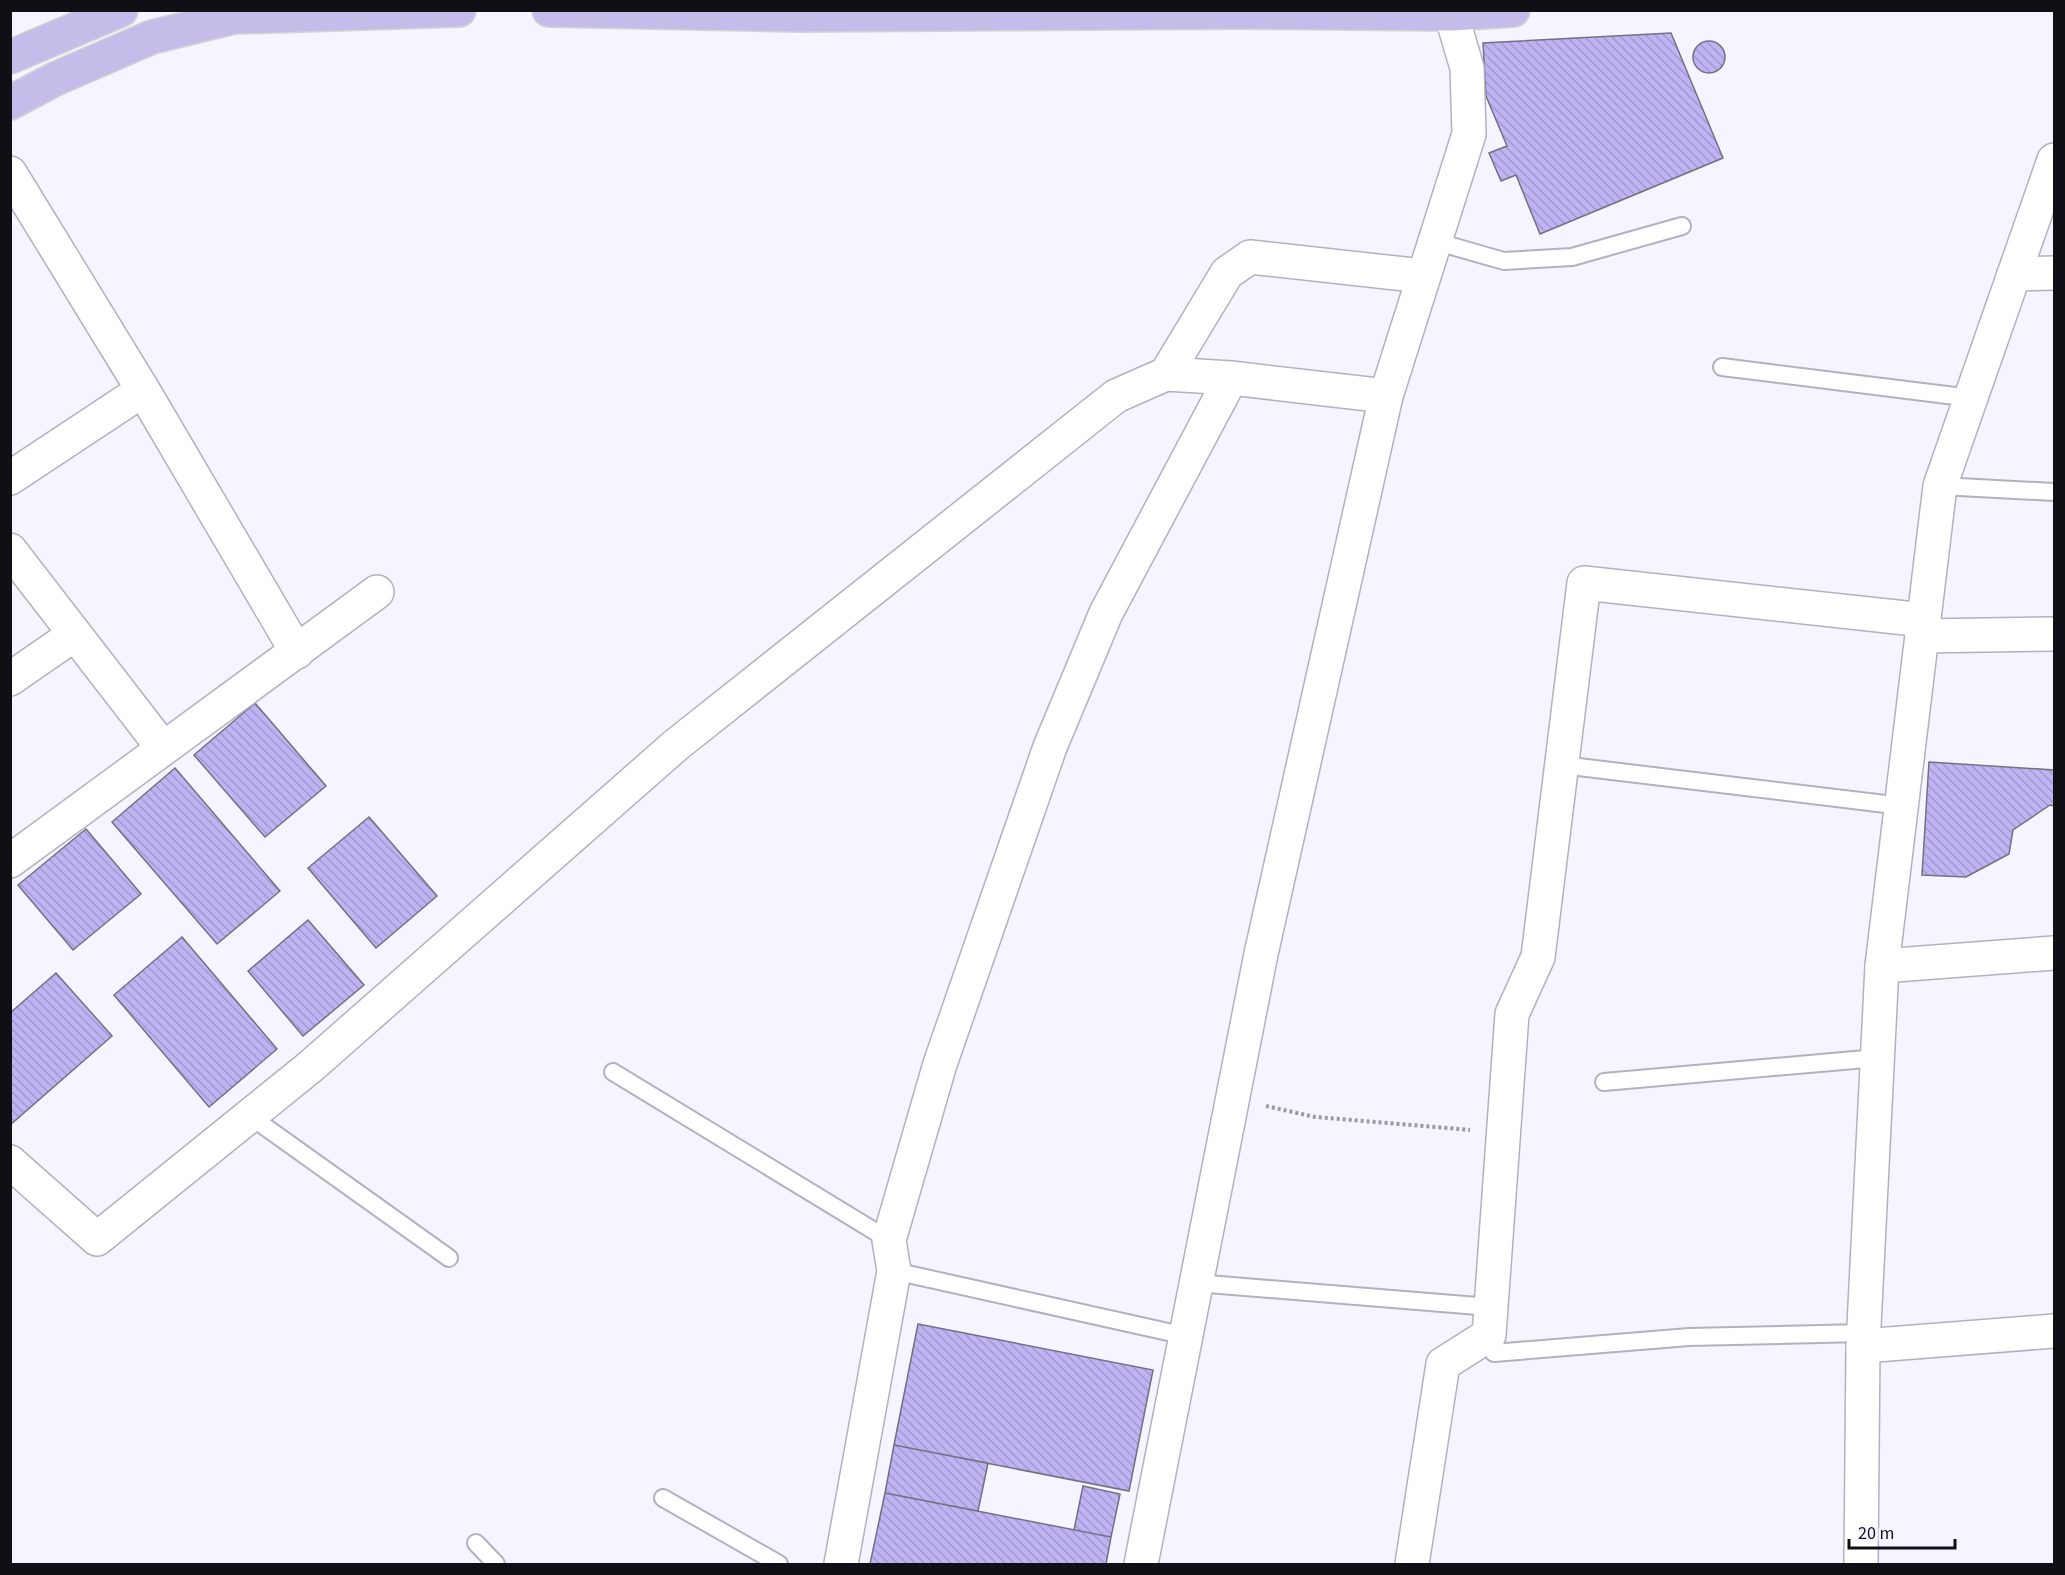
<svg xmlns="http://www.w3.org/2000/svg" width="2065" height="1575" viewBox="0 0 2065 1575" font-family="'Source Sans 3',sans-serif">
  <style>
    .building { fill: url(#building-back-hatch); stroke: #737080; stroke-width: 1.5 }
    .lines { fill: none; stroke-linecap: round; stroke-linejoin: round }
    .lane-casing { stroke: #b3b0c1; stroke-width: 20 }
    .street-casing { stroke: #b3b0c1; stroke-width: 36 }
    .secondary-casing { stroke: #b3b0c1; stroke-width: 36 }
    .primary-casing { stroke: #d4d4d5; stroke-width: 36 }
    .path { stroke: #9a98a1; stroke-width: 4; stroke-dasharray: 3 3; stroke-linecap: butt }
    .lane { stroke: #fff; stroke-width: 16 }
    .street { stroke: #fff; stroke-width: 33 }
    .secondary { stroke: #fff; stroke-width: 33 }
    .primary { stroke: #c6bcea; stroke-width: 33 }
  </style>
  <defs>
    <pattern id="building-back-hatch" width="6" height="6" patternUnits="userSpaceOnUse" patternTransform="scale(1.5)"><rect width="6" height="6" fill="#c0b3f4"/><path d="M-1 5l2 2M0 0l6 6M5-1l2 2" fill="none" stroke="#a499d0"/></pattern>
  </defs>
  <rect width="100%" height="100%" fill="#f6f4ff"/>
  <path class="building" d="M 1671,33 L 1723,158 L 1540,234 L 1516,175 L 1501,181 L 1489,153 L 1507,146 L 1486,96 L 1483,43 Z
    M1693 57a16 16 0 1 1 32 0a16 16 0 1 1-32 0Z
    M 255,703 L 326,786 L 265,837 L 194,755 Z
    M 1929,762 L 2054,770 L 2054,806 L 2050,805 L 2013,830 L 2009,854 L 1966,877 L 1922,875 Z
    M 175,768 L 280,891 L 217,944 L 112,822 Z
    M 369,817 L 437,896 L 376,948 L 308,868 Z
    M 86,829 L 141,894 L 73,950 L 18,885 Z
    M 308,920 L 364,985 L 303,1036 L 248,971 Z
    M 182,937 L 277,1049 L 209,1107 L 114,995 Z
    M 56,973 L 112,1036 L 10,1125 L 10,1013 Z
    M 918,1324 L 1153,1370 L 1129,1491 L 894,1445 Z
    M 894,1445 L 988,1463 L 978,1511 L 885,1493 Z
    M 1083,1486 L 1120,1494 L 1111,1537 L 1074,1530 Z
    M 885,1493 L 1111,1537 L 1106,1564 L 870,1564 Z"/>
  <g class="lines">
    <g class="lane-casing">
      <path id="lane" d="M 1434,241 L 1504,261 L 1572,257 L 1682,226
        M 1722,367 L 1971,398
        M 1940,486 L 2054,492
        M 1562,765 L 1902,806
        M 613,1072 L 889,1240
        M 1604,1082 L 1877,1058
        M 250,1116 L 449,1258
        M 894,1271 L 1186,1336
        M 1196,1283 L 1490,1307
        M 1489,1335 L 1494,1353 L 1689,1337 L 1863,1333
        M 663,1498 L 779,1564
        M 476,1543 L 496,1564"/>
    </g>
    <g class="street-casing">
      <path id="street" d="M 10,173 L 143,390 L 297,652
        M 2014,274 L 2054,273
        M 1166,374 L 1227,273 L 1250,257 L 1423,276
        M 10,478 L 143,390
        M 10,550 L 163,748
        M 1922,636 L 2054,634
        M 10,679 L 75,634
        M 10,861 L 377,592
        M 1882,966 L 2054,953
        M 10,1162 L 97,1239 L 310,1067 L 676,745 L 1116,396 L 1166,374 L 1231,378 L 1386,396
        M 1863,1346 L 2054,1331
        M 841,1564 L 894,1271 L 889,1240 L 940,1064 L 1050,747 L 1106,613 L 1231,378
        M 1141,1564 L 1261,954 L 1386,396 L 1469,134 L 1467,68 L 1450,10
        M 1412,1564 L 1443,1364 L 1489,1335 L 1512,1014 L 1538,957 L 1584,583 L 1924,620"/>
    </g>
    <g class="secondary-casing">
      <path id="secondary" d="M 1861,1564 L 1863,1346 L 1882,966 L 1940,486 L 2054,160"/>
    </g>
    <g class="primary-casing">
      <path id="primary" d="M 549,10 L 799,15 L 1240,12 L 1451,14 L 1513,10
        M 10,57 L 121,10
        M 10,103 L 55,79 L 152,37 L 234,17 L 459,10"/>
    </g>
    <path class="path" d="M 1266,1106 L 1315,1117 L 1470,1130"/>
    <use href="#lane" class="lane"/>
    <use href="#street" class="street"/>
    <use href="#secondary" class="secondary"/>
    <use href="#primary" class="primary"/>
  </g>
  <rect width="2065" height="1575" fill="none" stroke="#100f15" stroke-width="24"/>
  <path d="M1849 1539v9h106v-9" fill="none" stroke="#100f15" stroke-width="3"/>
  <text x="1858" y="1539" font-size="18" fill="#100f15" stroke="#f6f4ff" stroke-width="4.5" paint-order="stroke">20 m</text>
</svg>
